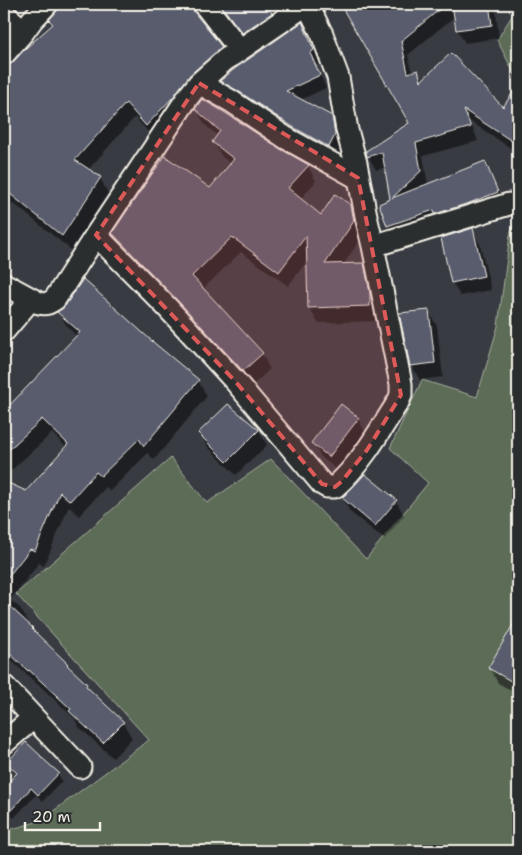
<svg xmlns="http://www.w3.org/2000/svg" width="522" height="855" viewBox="0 0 522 855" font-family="'Shantell Sans',sans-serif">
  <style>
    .green { fill: #5b6c56; stroke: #a8ae9f }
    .shadow { fill: #0007 }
    .building { fill: #595b6d; stroke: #f4f1e8 }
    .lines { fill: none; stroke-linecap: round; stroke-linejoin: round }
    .minor-casing { stroke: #f4f1e8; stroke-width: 25 }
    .minor { stroke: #2a2d2e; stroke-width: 21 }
    .marked { fill: #de5a58; fill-opacity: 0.2; stroke: #de5a58; stroke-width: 4; stroke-dasharray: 10 6; stroke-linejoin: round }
  </style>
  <rect width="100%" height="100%" fill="#383b41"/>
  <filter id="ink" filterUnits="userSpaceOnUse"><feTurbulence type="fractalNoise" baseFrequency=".02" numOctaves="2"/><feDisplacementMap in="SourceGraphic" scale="10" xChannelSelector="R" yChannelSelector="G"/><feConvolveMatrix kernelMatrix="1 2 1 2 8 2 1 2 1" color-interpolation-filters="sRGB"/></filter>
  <g filter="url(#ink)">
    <path class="green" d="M 518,6 L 518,81 L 497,40 Z
      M 518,213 L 518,851 L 4,851 L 4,830 L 5,831 L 40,821 L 149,740 L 16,594 L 171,458 L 207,503 L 271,459 L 366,559 L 428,483 L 390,448 L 422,380 L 477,397 L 498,326 L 510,235 Z"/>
    <path class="shadow" d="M 60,4 L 65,4 L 67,5 L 68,4 L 196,4 L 201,14 L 200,21 L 218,44 L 227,59 L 155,140 L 135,117 L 88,170 L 100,178 L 108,193 L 71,250 L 13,203 L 4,217 L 4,67 L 8,67 L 53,26 L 50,21 L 60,8 Z
      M 221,4 L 294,4 L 247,41 L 227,15 Z
      M 341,4 L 495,4 L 499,38 L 465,43 L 457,29 L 455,16 L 408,55 L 412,73 L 417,71 L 423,81 L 503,109 L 513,95 L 518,98 L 518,153 L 470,121 L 478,141 L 423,156 L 428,185 L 485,163 L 492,176 L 505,206 L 396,239 L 388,226 L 380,205 L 392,200 L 386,167 L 376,170 L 368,156 L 410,124 Z
      M 302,24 L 309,37 L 321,63 L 316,66 L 326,88 L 300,100 L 331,117 L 339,130 L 342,148 L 336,159 L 229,93 L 222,81 Z
      M 196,109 L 278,149 L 308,166 L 316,181 L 300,200 L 321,217 L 350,206 L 359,222 L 362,237 L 343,265 L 363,265 L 372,280 L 378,321 L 318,323 L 309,308 L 308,260 L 288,286 L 241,252 L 203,289 L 262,354 L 270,369 L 252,386 L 122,249 L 114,234 L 210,190 L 231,164 L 222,157 L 213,142 L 218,136 L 205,125 Z
      M 472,230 L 480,244 L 491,290 L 460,296 L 452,282 Z
      M 4,306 L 12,320 L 4,331 Z
      M 428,311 L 437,326 L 443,377 L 420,380 L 411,365 Z
      M 59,313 L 152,343 L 198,381 L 207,396 L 154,460 L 148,453 L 110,491 L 106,487 L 79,516 L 69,506 L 44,566 L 39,563 L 10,600 L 20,608 L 29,623 L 28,624 L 32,629 L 36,635 L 67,665 L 70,670 L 86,685 L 90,692 L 123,723 L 132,738 L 113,758 L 79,727 L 74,718 L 38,684 L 38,685 L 4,654 L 4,482 L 26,492 L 67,448 L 52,433 L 4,477 L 4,413 L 77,336 L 68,328 Z
      M 228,405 L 259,431 L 267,445 L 236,475 L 208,447 L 200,433 Z
      M 358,419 L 366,433 L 337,470 L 321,457 L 313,443 Z
      M 342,498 L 396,501 L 404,515 L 384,539 L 350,512 Z
      M 506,641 L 518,647 L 518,694 L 498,683 L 490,668 Z
      M 4,722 L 16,742 L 4,753 Z
      M 26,743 L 58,774 L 62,781 L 43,801 L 36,795 L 14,818 L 4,808 L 4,789 L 17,775 L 12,770 L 4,756 L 7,756 L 12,754 Z"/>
    <path class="building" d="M 59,4 L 192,4 L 194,12 L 222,47 L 191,74 L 174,96 L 146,126 L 126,103 L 75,160 L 101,177 L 62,236 L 4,189 L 4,68 L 13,62 L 26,48 L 53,24 L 49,20 L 56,12 L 59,7 Z
      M 220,4 L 264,4 L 272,13 L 242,33 Z
      M 340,4 L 446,4 L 401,41 L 408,73 L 418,70 L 421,81 L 451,53 L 503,107 L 518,85 L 518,145 L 464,110 L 471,127 L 416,143 L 421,171 L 392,198 L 485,161 L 498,192 L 472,202 L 435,214 L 434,210 L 387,226 L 379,204 L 390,199 L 382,152 L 367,157 L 366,151 L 409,123 Z
      M 452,4 L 489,4 L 492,25 L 456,30 Z
      M 302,22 L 314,50 L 310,53 L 320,75 L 286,91 L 332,116 L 335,135 L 329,147 L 293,127 L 238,91 L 220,81 L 233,70 Z
      M 202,99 L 224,112 L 279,148 L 309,165 L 288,188 L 321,215 L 335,194 L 351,205 L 354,221 L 325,264 L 364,263 L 370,292 L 370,306 L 308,308 L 306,236 L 279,272 L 232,237 L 192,276 L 263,353 L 243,371 L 174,297 L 112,233 L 152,174 L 165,156 L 210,188 L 234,159 L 212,142 L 220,131 L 195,109 Z
      M 473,228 L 484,276 L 451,283 L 441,238 Z
      M 83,279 L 153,342 L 199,380 L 144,446 L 139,439 L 101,476 L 96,472 L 70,501 L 60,492 L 35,551 L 30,549 L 4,582 L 4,481 L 26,491 L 68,444 L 42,419 L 4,454 L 4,411 L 80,332 L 57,312 L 65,306 Z
      M 429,310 L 435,363 L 410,366 L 399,313 Z
      M 228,404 L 259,430 L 227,462 L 198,433 Z
      M 341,404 L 359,418 L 329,457 L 311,443 Z
      M 365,474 L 397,500 L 375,526 L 341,497 L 344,496 L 353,487 Z
      M 4,601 L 33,628 L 32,629 L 68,664 L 67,665 L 87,684 L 86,686 L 124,722 L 103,743 L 69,711 L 71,709 L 29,670 L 28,671 L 4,648 Z
      M 518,616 L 518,685 L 488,668 Z
      M 26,742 L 41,756 L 41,757 L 59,773 L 38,795 L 31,788 L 4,818 L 4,787 L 17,773 L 6,763 Z"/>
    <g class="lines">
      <g class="minor-casing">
        <path id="minor" d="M 204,4 L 240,50
          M 4,14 L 24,31 L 32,20 L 47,4
          M 4,54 L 24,31
          M 199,83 L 231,101 L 286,138 L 358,178
          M 96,235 L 165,305 L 235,381 L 322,484 L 327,487 L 335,487 C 361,464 379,432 398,402 L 401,395 L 401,384 L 373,246 L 366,216 L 356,163 L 347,130 L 338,77 L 322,34 L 307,4
          M 373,246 L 509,204
          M 4,284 L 39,303 C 46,305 49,303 55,299 L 96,235 L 188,97 L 199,83 L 225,60 L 307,4
          M 4,331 L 31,299
          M 4,686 L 80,767
          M 4,743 L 33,718"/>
      </g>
      <use href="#minor" class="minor"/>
    </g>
  </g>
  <path class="marked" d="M 199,83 L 358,178 L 401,395 L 367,450 L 342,481 L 335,487 L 322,484 L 235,381 L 96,235 Z"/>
  <rect width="522" height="855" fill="none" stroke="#2a2d2e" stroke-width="20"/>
  <rect x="10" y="10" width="502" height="835" fill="none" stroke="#f4f1e8" stroke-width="2" filter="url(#ink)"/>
  <path d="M25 822v8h75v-8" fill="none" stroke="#f4f1e8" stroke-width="2.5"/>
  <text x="32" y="822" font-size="15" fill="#f4f1e8" stroke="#2a2d2e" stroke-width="4" paint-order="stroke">20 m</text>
</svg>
